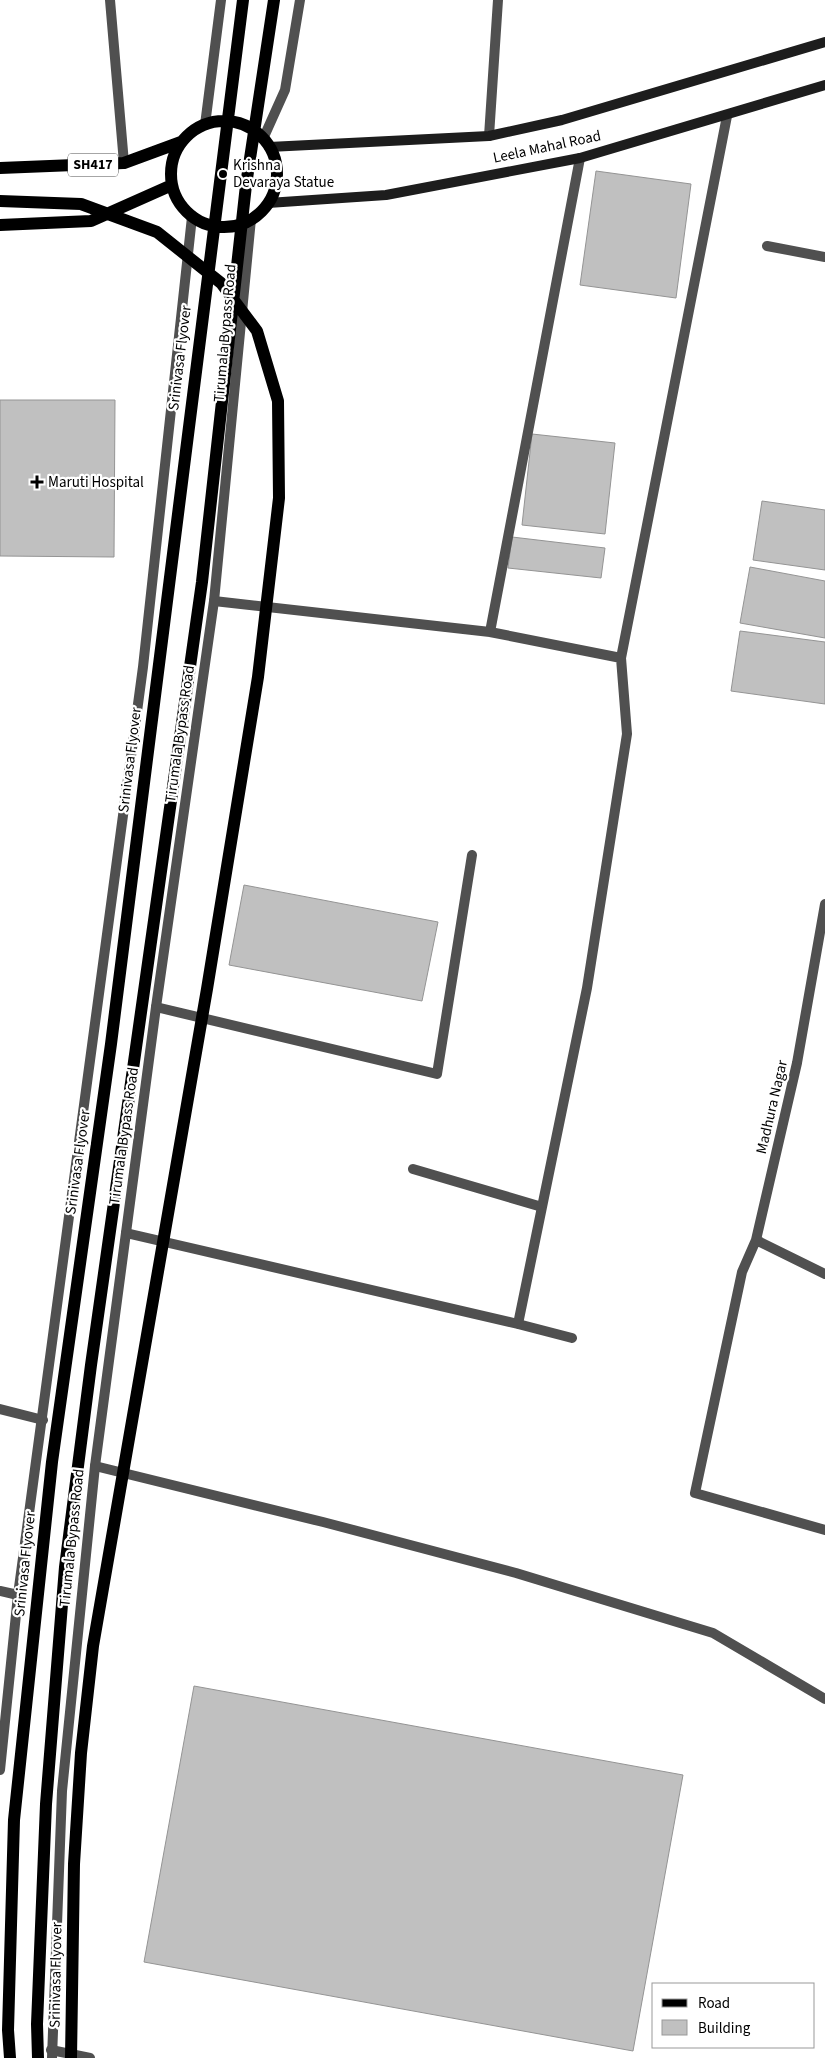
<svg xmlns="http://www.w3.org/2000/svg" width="825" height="2058" viewBox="0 0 825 2058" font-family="'Source Sans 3',sans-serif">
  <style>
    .building { fill: #c0c0c0; stroke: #949494 }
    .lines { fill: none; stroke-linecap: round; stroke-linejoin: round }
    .minor { stroke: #505050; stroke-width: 10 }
    .tertiary { stroke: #505050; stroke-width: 10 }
    .secondary { stroke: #1d1d1d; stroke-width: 10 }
    .primary { stroke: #000; stroke-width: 12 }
    .poi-dot { fill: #000; stroke: #fff; stroke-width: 2 }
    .labels { text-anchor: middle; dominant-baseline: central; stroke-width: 4.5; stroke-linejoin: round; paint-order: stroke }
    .shield { fill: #fff; stroke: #4c4c4c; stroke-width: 1 }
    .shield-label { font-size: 14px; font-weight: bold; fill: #000 }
    .street-label { font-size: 15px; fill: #000; stroke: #fff }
    .poi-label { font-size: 15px; fill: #000; stroke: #fff; text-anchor: start }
  </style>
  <rect width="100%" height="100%" fill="#fff"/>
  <path class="building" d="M 596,171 L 691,184 L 676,298 L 580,285 Z
    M 0,400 L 115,400 L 114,557 L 0,556 Z
    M 532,434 L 615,443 L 605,534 L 522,525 Z
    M 762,501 L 825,510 L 825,570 L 753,560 Z
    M 512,537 L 605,548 L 601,578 L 508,568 Z
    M 750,567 L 825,581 L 825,638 L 740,623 Z
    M 740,631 L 825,642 L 825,704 L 731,691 Z
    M 244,885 L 438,922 L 422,1001 L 229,965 Z
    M 194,1686 L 683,1775 L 633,2051 L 144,1962 Z"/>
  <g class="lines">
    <path class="minor" d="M 110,0 L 124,163
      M 489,136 L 498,0
      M 767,246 L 825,257
      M 214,601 L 490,632 L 621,658
      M 490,632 L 580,158
      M 825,904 L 797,1063 L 756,1240 L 825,1274
      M 156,1007 L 437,1074 L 472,855
      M 413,1169 L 542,1207
      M 126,1233 L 518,1324 L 572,1338
      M 756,1240 L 742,1272 L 695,1493 L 825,1530
      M 518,1324 L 587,988 L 627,734 L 621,658 L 727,116
      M 0,1409 L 43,1420
      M 95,1466 L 323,1522 L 516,1573 L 713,1633 L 825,1699
      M 0,1591 L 18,1595
      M 51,2050 L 90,2058"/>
    <path class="tertiary" d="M 205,125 L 221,0
      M 263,139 L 285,90 L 300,0
      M 0,1770 L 18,1595 L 143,667 L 192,217
      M 52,2058 L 62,1791 L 95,1466 L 156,1007 L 214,601 L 251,219"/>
    <path class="secondary" d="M 269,147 L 489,136 L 562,120 L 825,42
      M 268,203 L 386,195 L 580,158 L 825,85"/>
    <path class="primary" d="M171 174a53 53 0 1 1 106 0a53 53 0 1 1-106 0Z
      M 0,168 L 124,163 L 181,142
      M 0,201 L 81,204 L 157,232 L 221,283 L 257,331 L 278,401 L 279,498 L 258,677 L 207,989 L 93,1646 L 81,1753 L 74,1864 L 71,2058
      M 0,225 L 91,221 L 172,185
      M 10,2058 L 8,2030 L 14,1820 L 52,1462 L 111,1044 L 243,0
      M 38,2058 L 37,2024 L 46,1804 L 65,1567 L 91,1365 L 202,582 L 246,185 L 274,0"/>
  </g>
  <g class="poi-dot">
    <circle cx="223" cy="174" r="5"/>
    <path d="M34.5 474.5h5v5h5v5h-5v5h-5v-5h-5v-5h5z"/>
  </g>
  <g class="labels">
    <rect class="shield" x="68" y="153.5" width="50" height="23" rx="4"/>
    <g class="shield-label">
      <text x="93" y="165">SH417</text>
    </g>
    <g class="street-label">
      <text transform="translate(547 147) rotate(-12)">Leela Mahal Road</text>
      <text transform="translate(225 333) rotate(-85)">Tirumala Bypass Road</text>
      <text transform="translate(180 358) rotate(-83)">Srinivasa Flyover</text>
      <text transform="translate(180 734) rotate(-82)">Tirumala Bypass Road</text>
      <text transform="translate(130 760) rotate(-83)">Srinivasa Flyover</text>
      <text transform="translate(772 1107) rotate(-77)">Madhura Nagar</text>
      <text transform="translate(124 1136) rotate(-82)">Tirumala Bypass Road</text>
      <text transform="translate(78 1162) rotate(-82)">Srinivasa Flyover</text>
      <text transform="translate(72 1538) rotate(-84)">Tirumala Bypass Road</text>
      <text transform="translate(25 1564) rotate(-84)">Srinivasa Flyover</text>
      <text transform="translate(56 1975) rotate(-89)">Srinivasa Flyover</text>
    </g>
    <g class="poi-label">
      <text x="233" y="165">Krishna<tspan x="233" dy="17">Devaraya Statue</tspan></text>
      <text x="48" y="482">Maruti Hospital</text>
    </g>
  </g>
  <rect x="652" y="1983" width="162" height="65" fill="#ffffff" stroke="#999999"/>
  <rect x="662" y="1999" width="25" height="8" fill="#000000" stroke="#999999"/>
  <text x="698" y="2008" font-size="15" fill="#000000">Road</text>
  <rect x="662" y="2020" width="25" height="15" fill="#c0c0c0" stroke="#999999"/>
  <text x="698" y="2033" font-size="15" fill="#000000">Building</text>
</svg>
